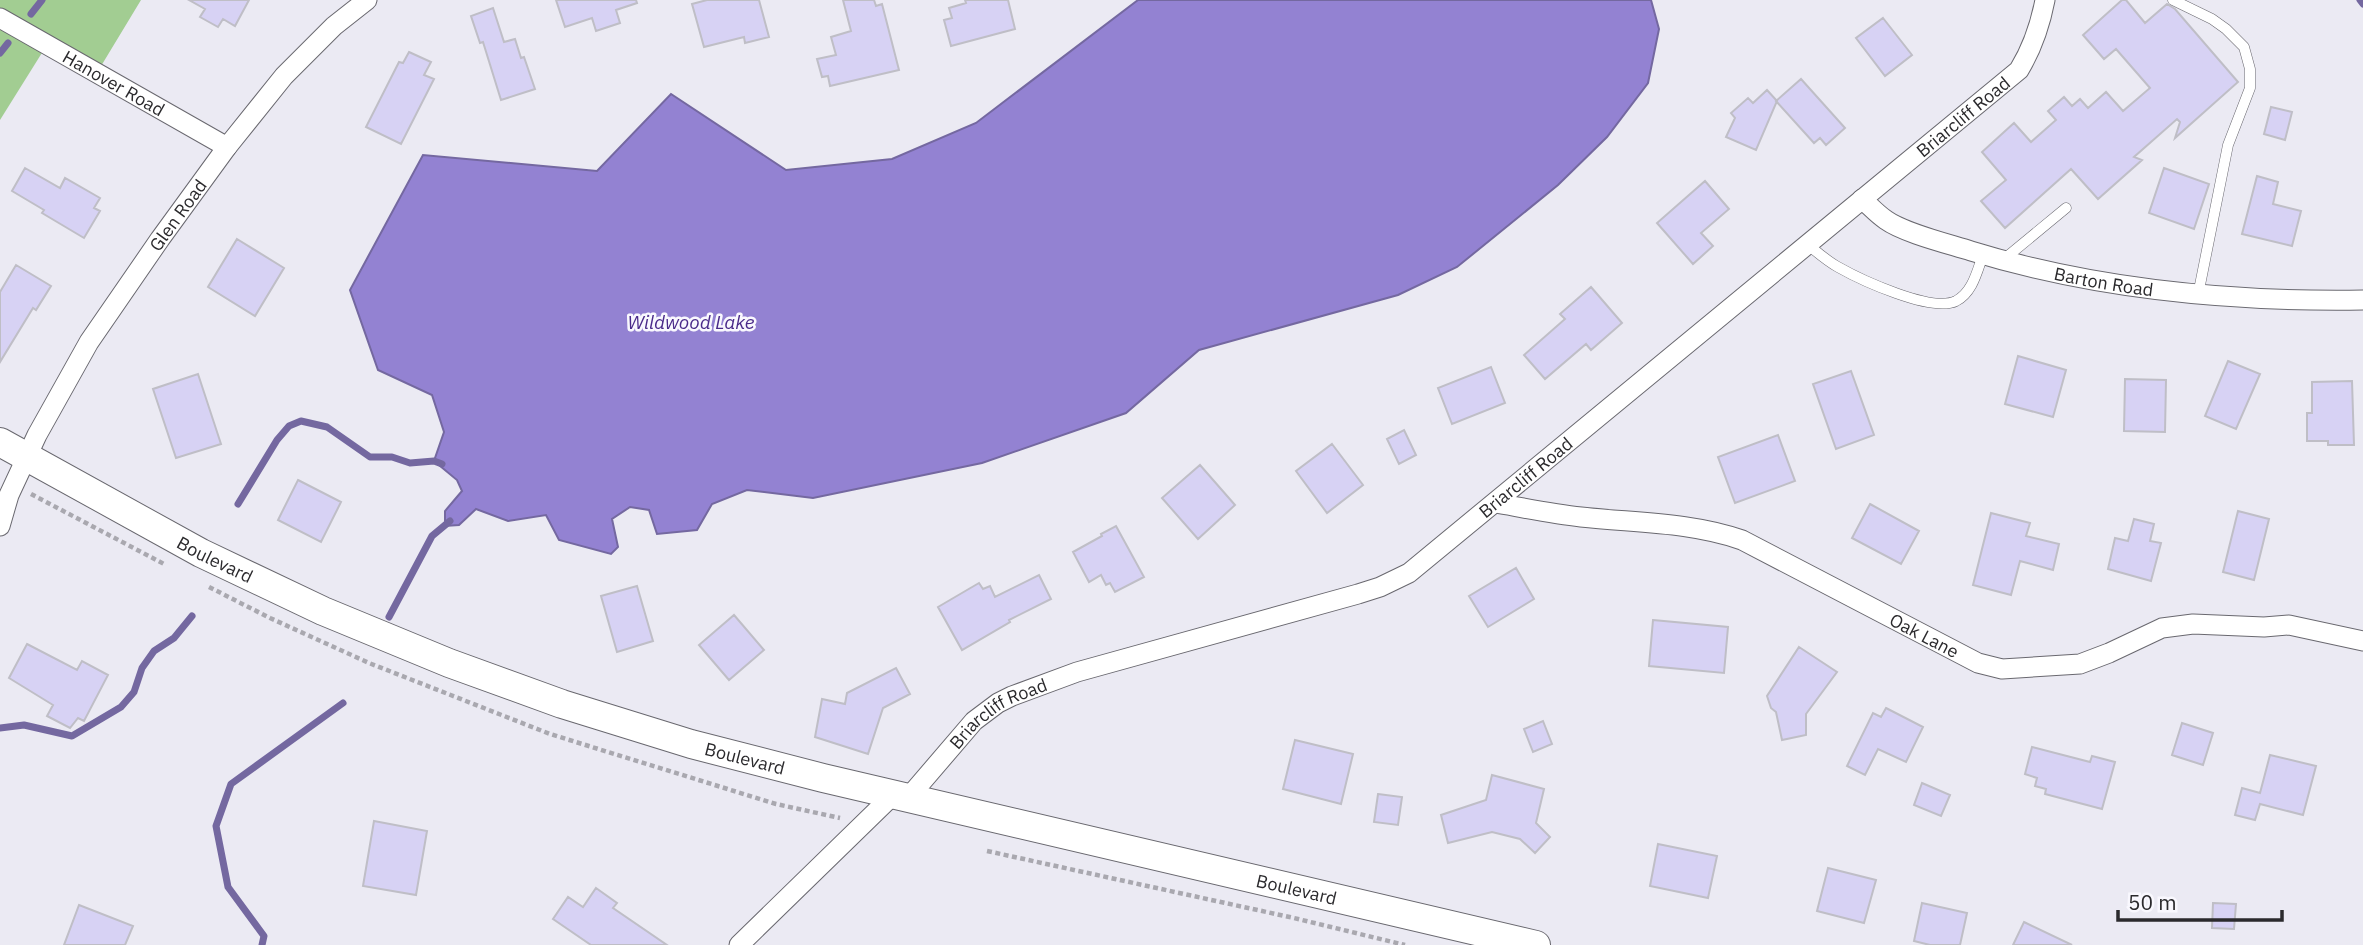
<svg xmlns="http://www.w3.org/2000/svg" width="2363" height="945" viewBox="0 0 2363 945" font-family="'IBM Plex Sans',sans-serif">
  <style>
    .green { fill: #a2cd92 }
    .water { fill: #9382d2; stroke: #7468a0; stroke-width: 2 }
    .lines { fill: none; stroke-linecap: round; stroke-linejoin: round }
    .stream { stroke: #7468a0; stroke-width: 7 }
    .building { fill: #d7d2f4; stroke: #bfbec6; stroke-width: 2 }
    .service-casing { stroke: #69686f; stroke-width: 11 }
    .minor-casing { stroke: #69686f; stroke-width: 21 }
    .secondary-casing { stroke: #69686f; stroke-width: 30 }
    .path { stroke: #a9a8af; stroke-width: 4.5; stroke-dasharray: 5 3.5; stroke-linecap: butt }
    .service { stroke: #fff; stroke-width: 10 }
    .minor { stroke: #fff; stroke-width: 19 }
    .secondary { stroke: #fff; stroke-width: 28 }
    .labels { text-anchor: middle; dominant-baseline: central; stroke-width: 5; stroke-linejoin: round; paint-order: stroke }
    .street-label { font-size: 18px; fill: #2b2a2d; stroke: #f9f8fe }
    .water-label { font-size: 19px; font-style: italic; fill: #4a2b8a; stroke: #f9f8fe }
  </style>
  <rect width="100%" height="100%" fill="#ebeaf3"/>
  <path class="green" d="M 0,0 L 141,0 L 95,76 L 45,48 L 0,120 Z"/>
  <path class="water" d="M 1138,0 L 1651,0 L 1659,29 L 1648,83 L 1607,137 L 1558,185 L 1457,267 L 1398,295 L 1199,350 L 1126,413 L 982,463 L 813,498 L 747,490 L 712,504 L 697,530 L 657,534 L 649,510 L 630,507 L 612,519 L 618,547 L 611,554 L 559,540 L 546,515 L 508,521 L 476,509 L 459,525 L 445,526 L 445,511 L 462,491 L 457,480 L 434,461 L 444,432 L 432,395 L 378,370 L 350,290 L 423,155 L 597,171 L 671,94 L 786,170 L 892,159 L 976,123 Z"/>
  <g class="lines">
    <path class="stream" d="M 2360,0 L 2363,4
      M 31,14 L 42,0
      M 0,53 L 8,43
      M 238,504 L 277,440 L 289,426 L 301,421 L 327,427 L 370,457 L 392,457 L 410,463 L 434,461 L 442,464
      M 389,617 L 432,536 L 450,521
      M 0,728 L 24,725 L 72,736 L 121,707 L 134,692 L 142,668 L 154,651 L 174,638 L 192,616
      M 262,945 L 264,936 L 228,887 L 216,826 L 231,784 L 343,703"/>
  </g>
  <path class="building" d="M 189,0 L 249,0 L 235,26 L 223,19 L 218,27 L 200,17 L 205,9 Z
    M 556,0 L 636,0 L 637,3 L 616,10 L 620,23 L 596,31 L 592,18 L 565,27 Z
    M 707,0 L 759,0 L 769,37 L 745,43 L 744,37 L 704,47 L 692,4 Z
    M 843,0 L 874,0 L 876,6 L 882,4 L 899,70 L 830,86 L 828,76 L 822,77 L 817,59 L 836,55 L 831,37 L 851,31 Z
    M 965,0 L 1008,0 L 1015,29 L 951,46 L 944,20 L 952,18 L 949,8 L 966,3 Z
    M 2122,0 L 2126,0 L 2145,23 L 2167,4 L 2175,9 L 2238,82 L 2175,138 L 2180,122 L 2177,119 L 2134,157 L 2142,160 L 2098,199 L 2071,169 L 2005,228 L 1981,201 L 2006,180 L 1982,152 L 2014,123 L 2031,142 L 2056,120 L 2048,111 L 2064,97 L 2072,106 L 2080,99 L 2088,108 L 2106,92 L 2123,111 L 2150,88 L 2116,49 L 2104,59 L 2083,35 Z
    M 493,8 L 504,42 L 515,39 L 521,58 L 524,57 L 535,89 L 501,100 L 483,42 L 480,43 L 471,16 Z
    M 1883,18 L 1912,55 L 1885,76 L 1856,38 Z
    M 409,52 L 431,62 L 424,75 L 434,79 L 401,144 L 366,127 L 399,62 L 403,63 Z
    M 1801,79 L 1845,128 L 1826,145 L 1820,138 L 1814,143 L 1776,101 Z
    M 1767,90 L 1777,101 L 1756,150 L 1726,137 L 1735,118 L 1731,113 L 1748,98 L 1753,103 Z
    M 2271,107 L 2292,112 L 2285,140 L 2264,134 Z
    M 25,168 L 60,188 L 65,178 L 100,198 L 94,208 L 100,211 L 84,238 L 42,213 L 44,210 L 12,191 Z
    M 2164,168 L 2209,184 L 2194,229 L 2149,213 Z
    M 2257,176 L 2278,182 L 2273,204 L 2301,211 L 2292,246 L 2242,234 Z
    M 1705,181 L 1729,209 L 1701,233 L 1713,246 L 1693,264 L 1657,223 Z
    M 237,239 L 284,268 L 255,316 L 208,287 Z
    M 16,265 L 51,286 L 36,310 L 33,308 L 0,362 L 0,292 Z
    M 1591,287 L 1622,323 L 1591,350 L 1586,344 L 1545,379 L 1524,355 L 1565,319 L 1560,314 Z
    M 2018,356 L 2066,370 L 2053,417 L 2005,404 Z
    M 2228,361 L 2260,374 L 2236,429 L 2205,416 Z
    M 1491,367 L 1505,403 L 1452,424 L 1438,388 Z
    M 1851,371 L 1874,435 L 1836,449 L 1813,384 Z
    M 198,374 L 221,444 L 176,458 L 153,389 Z
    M 2125,379 L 2166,380 L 2165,432 L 2124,431 Z
    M 2352,381 L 2354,445 L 2328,445 L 2328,441 L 2307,441 L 2307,413 L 2312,413 L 2312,382 Z
    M 1404,430 L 1416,455 L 1399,464 L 1387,439 Z
    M 1778,435 L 1795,481 L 1735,503 L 1718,457 Z
    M 1332,444 L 1363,485 L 1327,513 L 1296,471 Z
    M 1200,465 L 1235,505 L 1198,539 L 1162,498 Z
    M 298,480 L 341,502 L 321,542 L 278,520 Z
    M 1870,504 L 1919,531 L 1901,564 L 1852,538 Z
    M 2238,511 L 2269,519 L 2254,580 L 2223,572 Z
    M 1991,513 L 2030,523 L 2026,536 L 2059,544 L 2053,570 L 2020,561 L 2011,595 L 1973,585 Z
    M 2134,519 L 2154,524 L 2150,541 L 2161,543 L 2151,581 L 2108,569 L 2115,538 L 2128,541 Z
    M 1116,526 L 1144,577 L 1115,592 L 1110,583 L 1106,585 L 1101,575 L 1089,582 L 1073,552 L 1102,536 L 1101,534 Z
    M 1516,568 L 1534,599 L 1488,627 L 1469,596 Z
    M 1039,575 L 1051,599 L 1009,620 L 1010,622 L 962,650 L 938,607 L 979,583 L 983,589 L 990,586 L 995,597 Z
    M 637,586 L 653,641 L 617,652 L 601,596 Z
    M 734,615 L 764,650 L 729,680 L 699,645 Z
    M 1653,620 L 1728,627 L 1724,673 L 1649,666 Z
    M 27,644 L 77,670 L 82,661 L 108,675 L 84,721 L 78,718 L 70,728 L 47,716 L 53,705 L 9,678 Z
    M 1799,647 L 1837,672 L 1806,714 L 1806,735 L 1782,740 L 1776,712 L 1771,708 L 1767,696 Z
    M 896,668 L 910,694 L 883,708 L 868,754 L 815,737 L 822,699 L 845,704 L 847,693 Z
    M 1886,708 L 1923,727 L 1906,762 L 1878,749 L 1865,775 L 1847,766 L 1873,713 L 1881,717 Z
    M 1543,721 L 1552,744 L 1533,752 L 1524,729 Z
    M 2182,723 L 2213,733 L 2203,765 L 2172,755 Z
    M 1295,740 L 1353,754 L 1341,804 L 1283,789 Z
    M 2032,747 L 2090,762 L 2092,756 L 2115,762 L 2102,809 L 2045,794 L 2046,789 L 2035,786 L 2037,778 L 2025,774 Z
    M 2270,755 L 2316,766 L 2303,815 L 2260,804 L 2255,820 L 2235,815 L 2242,788 L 2260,793 Z
    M 1492,775 L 1544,789 L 1536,823 L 1550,837 L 1535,853 L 1520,839 L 1492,832 L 1448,843 L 1441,815 L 1486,800 Z
    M 1922,783 L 1950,795 L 1941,816 L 1914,805 Z
    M 1378,794 L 1402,797 L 1398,825 L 1374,822 Z
    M 374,821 L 427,831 L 416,895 L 363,886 Z
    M 1658,844 L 1717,856 L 1708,898 L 1650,886 Z
    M 1828,868 L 1876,880 L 1864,923 L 1817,911 Z
    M 596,888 L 617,903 L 613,908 L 667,945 L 591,945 L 553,919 L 568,897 L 583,907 Z
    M 1922,903 L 1967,913 L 1960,945 L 1930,945 L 1914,941 Z
    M 2213,903 L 2236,904 L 2234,929 L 2212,928 Z
    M 79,905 L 133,926 L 125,945 L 64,945 Z
    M 2024,922 L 2072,945 L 2013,945 Z"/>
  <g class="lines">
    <g class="service-casing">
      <path id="service" d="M 2173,0 L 2212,19 L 2226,29 L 2244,47 L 2250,69 L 2250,88 L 2228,145 L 2198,295
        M 1807,244 C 1817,252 1827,261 1838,267 C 1861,280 1932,313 1956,301 C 1973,292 1977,271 1983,255
        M 2003,260 L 2066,208"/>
    </g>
    <g class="minor-casing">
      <g id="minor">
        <path id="s1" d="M 0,18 L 227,147"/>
        <path id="s2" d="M 1862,199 C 1870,206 1877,214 1886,220 C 1904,233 1949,244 1971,251 C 2098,290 2231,302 2363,300"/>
        <path id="s3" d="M 1496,503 C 1524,508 1553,514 1581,517 C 1635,523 1691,522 1742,540 L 1978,663 L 2002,669 L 2080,664 L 2109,653 L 2162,628 L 2193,624 L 2264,627 L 2289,625 L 2363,641"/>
        <path id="s4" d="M 0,526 L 9,495 L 37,435 L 89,342 L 160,239 L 227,147 L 284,76 L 334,26 L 367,0"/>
        <path id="s5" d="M 908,798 L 974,721 L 998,703 L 1012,696 L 1077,672 L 1358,594 L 1380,587 L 1409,573 L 2019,70 C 2033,47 2040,26 2045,0"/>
        <path d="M 739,945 L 893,795"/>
      </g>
    </g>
    <g class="secondary-casing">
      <g id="secondary">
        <path id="s6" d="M 0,442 L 201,553 L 323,611 L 449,663 L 562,704 L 691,744 L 823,778 L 1536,945"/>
      </g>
    </g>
    <path class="path" d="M 31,494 L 164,564
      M 209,587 L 270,618 L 369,663 L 550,734 L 776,804 L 840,818
      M 987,851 L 1294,918 L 1405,945"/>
    <use href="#service" class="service"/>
    <use href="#minor" class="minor"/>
    <use href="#secondary" class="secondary"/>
  </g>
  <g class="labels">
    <g class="street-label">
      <text stroke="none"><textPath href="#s1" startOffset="131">Hanover Road</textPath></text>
      <text stroke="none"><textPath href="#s5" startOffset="1281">Briarcliff Road</textPath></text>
      <text stroke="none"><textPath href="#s4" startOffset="360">Glen Road</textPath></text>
      <text stroke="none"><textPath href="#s2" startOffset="259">Barton Road</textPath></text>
      <text stroke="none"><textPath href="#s5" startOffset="714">Briarcliff Road</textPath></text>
      <text stroke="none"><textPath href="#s6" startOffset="245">Boulevard</textPath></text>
      <text stroke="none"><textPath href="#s3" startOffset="455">Oak Lane</textPath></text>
      <text stroke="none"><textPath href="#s5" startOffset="126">Briarcliff Road</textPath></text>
      <text stroke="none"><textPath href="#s6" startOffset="812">Boulevard</textPath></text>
      <text stroke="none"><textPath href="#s6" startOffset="1379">Boulevard</textPath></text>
    </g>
    <g class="water-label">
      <text x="691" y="322">Wildwood Lake</text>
    </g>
  </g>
  <path d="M2118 910v10h164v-10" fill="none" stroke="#2b2a2d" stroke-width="3.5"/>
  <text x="2128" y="910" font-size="21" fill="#2b2a2d" stroke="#f9f8fe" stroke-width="5" paint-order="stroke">50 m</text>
</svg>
